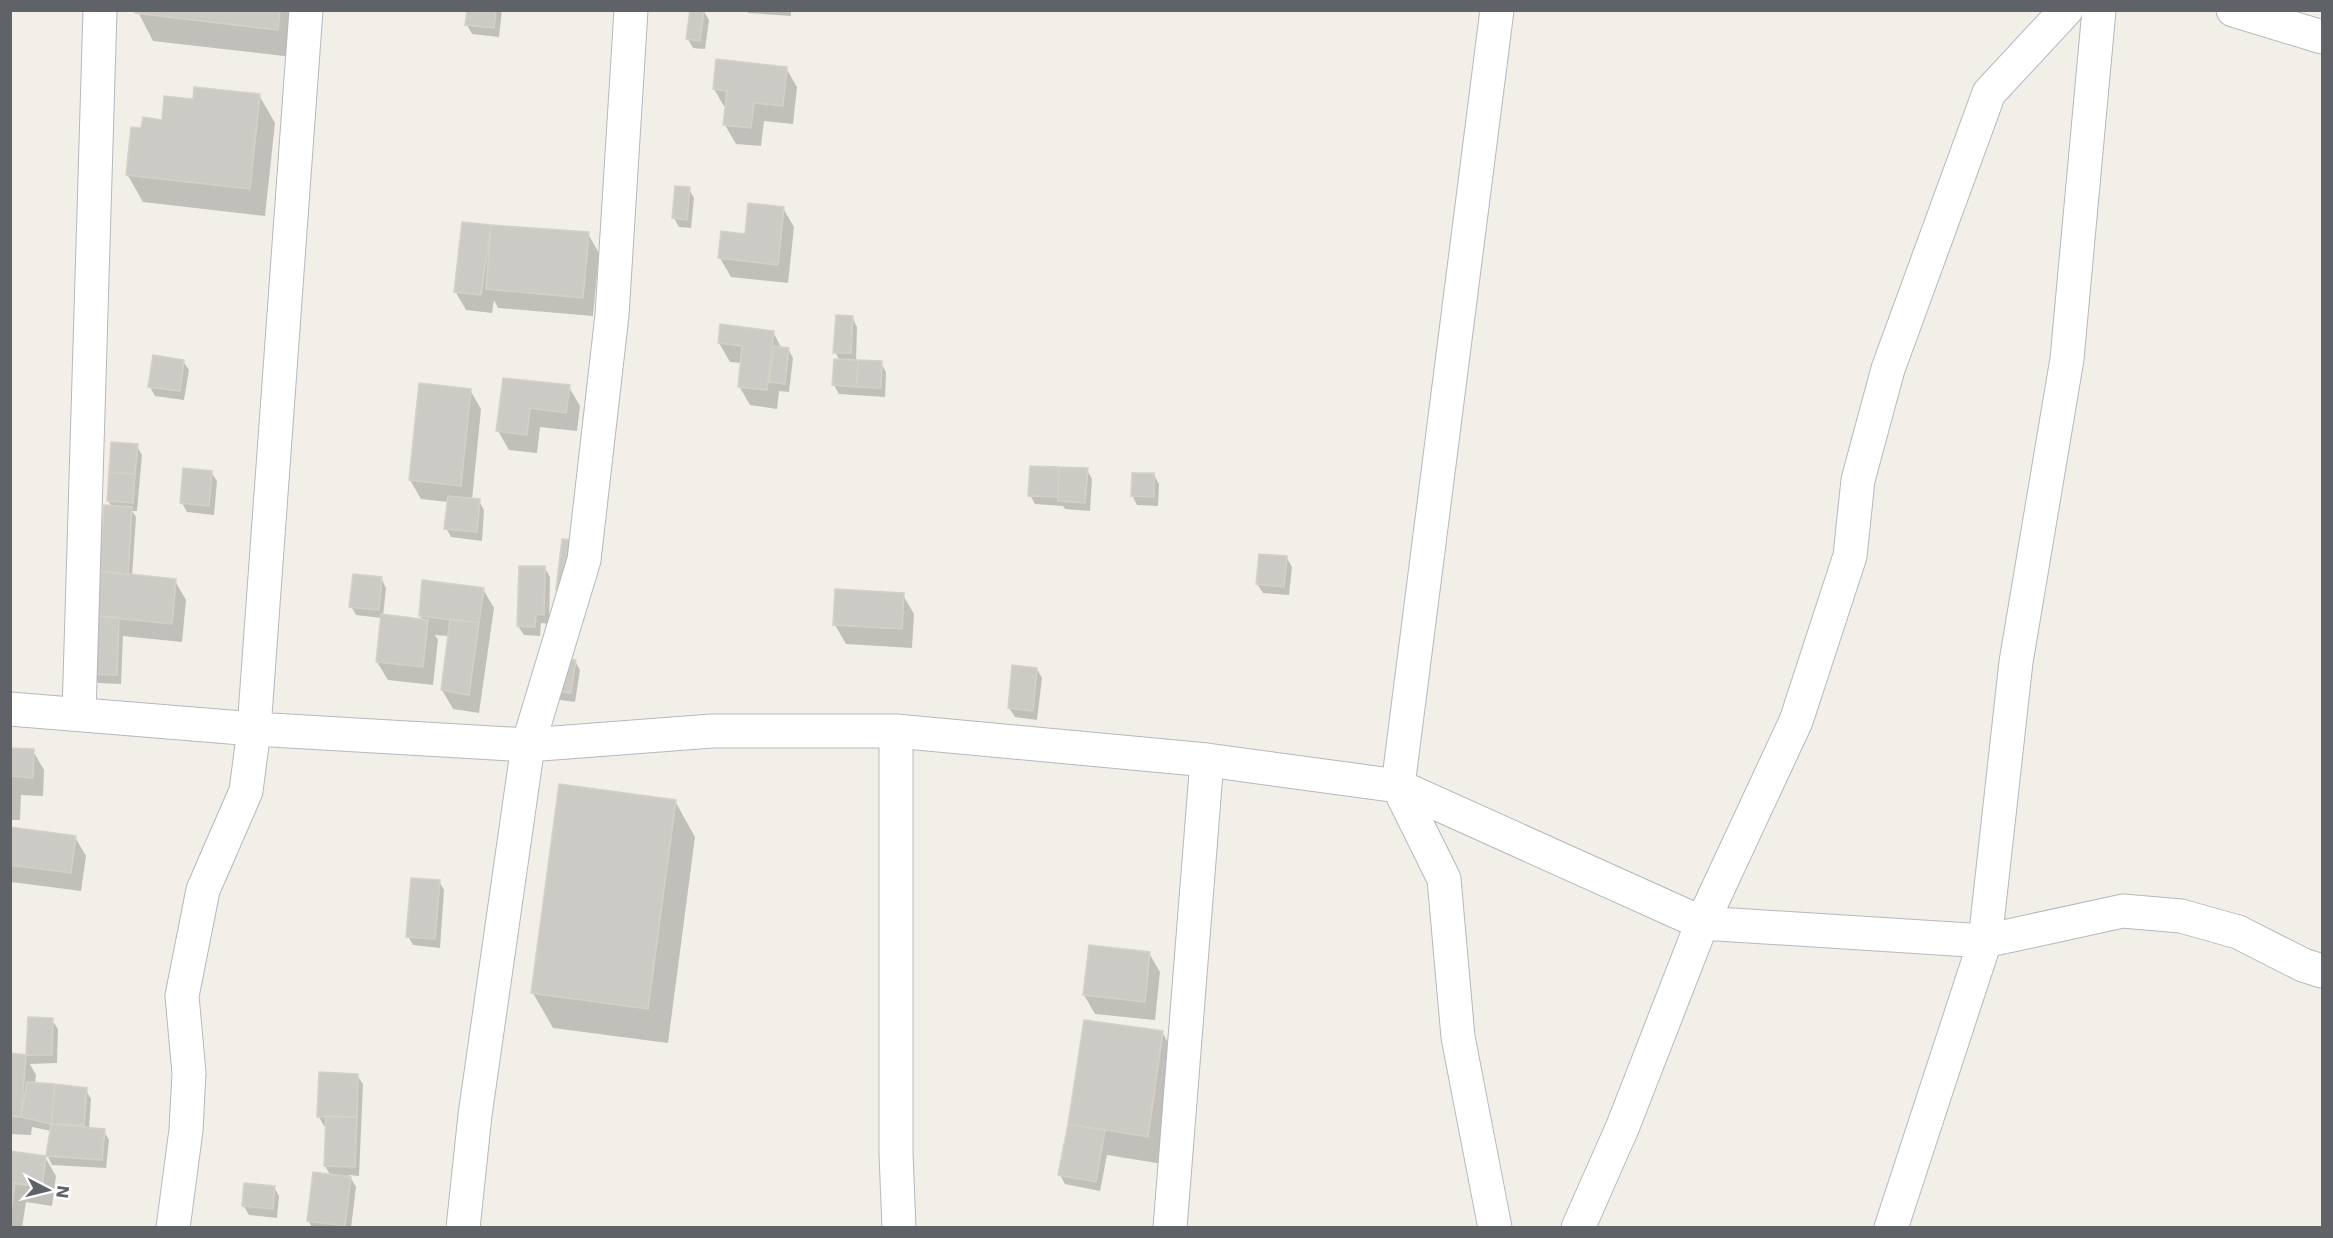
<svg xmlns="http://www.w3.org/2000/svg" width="2333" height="1238" viewBox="0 0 2333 1238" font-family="'DejaVu Sans',sans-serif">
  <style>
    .shadow { fill: #0003 }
    .building { fill: #cccac5; stroke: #d6d1c6; stroke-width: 1.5 }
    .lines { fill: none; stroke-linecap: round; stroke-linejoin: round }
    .minor-casing { stroke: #b5b8bc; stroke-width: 35 }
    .minor { stroke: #fff; stroke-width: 33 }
  </style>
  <rect width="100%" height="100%" fill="#f1efe8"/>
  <path class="shadow" d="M 137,10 L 298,10 L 293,57 L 153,41 Z
    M 468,10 L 502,10 L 499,37 L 472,34 L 467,25 Z
    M 703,10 L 709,20 L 705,49 L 693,48 L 688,39 Z
    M 747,10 L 791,10 L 791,16 L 748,13 Z
    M 786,68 L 797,87 L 793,124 L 764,121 L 761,146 L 736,144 L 725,125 L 725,108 L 714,89 Z
    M 259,95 L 275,123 L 265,216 L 143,202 L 127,174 L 143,130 L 163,121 L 194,100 Z
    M 689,189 L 694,198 L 691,228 L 679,227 L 674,218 Z
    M 783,208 L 794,227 L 788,283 L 731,277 L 720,258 Z
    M 464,223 L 588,234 L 599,253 L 593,316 L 498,308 L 494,300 L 492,313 L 466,310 L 455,291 Z
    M 852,317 L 857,327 L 856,362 L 881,363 L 886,372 L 885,397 L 839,394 L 834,385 L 840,361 L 835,352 Z
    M 773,332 L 782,349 L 788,349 L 793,358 L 789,392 L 779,391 L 777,409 L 750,405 L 739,386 L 742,363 L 730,362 L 719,343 Z
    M 183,361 L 189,370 L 184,400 L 155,396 L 150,387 Z
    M 504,379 L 569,387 L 580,406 L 577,431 L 540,427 L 537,453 L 509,450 L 498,431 Z
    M 470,390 L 481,409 L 472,500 L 479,501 L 484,510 L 482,541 L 451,537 L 446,528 L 448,502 L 421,499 L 410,480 Z
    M 137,446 L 142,455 L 137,511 L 132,511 L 136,517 L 132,576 L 175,581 L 186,600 L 182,642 L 123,636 L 121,684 L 98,683 L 93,674 L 112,507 L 108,501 Z
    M 1031,467 L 1087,470 L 1092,479 L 1090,511 L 1065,509 L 1063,506 L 1035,504 L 1030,495 Z
    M 211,472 L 217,481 L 214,515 L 187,512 L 182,503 Z
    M 1154,475 L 1159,484 L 1158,506 L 1137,505 L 1132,495 Z
    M 1287,558 L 1292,567 L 1289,595 L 1263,593 L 1257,584 Z
    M 520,567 L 545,568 L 550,577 L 549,624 L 541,623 L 540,636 L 524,635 L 518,626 Z
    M 381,578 L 386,588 L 383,616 L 423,621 L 420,615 L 483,589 L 494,608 L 479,713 L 453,709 L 442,690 L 449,636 L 435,635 L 438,640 L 433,685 L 388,680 L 377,662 L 382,618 L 356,615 L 351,606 Z
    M 903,595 L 914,614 L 912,648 L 846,644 L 835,625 Z
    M 575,661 L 580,670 L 575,702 L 553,699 Z
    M 1037,669 L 1042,678 L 1037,720 L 1015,717 L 1009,708 Z
    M 10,749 L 33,751 L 44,770 L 43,796 L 21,795 L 20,820 L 10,820 Z
    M 675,801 L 695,837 L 668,1043 L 553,1028 L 533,993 Z
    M 10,829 L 75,837 L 86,856 L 81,891 L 11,882 Z
    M 439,881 L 444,890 L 440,948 L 413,945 L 408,936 Z
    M 1149,953 L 1160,972 L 1155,1020 L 1095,1014 L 1084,995 Z
    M 29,1019 L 52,1020 L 58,1029 L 57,1063 L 30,1064 L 36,1075 L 35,1084 L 86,1090 L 91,1099 L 89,1129 L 104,1131 L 109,1140 L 106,1168 L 52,1165 L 47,1155 L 51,1131 L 32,1127 L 31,1135 L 10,1134 L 10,1055 L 28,1056 Z
    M 1162,1032 L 1178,1060 L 1163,1164 L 1107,1155 L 1100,1191 L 1065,1184 L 1060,1175 Z
    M 357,1075 L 363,1084 L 359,1176 L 349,1175 L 356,1187 L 351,1228 L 312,1228 L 309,1221 L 331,1176 L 325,1166 L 327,1126 L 324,1126 L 319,1117 Z
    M 10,1153 L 45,1157 L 56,1176 L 52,1206 L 26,1202 L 22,1228 L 10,1228 Z
    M 274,1187 L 279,1196 L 277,1218 L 249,1215 L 243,1205 Z"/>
  <path class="building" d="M 135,10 L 280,10 L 278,30 L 135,13 Z
    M 467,10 L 496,10 L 494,28 L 465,25 Z
    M 690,10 L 704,10 L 700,41 L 686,39 Z
    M 716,59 L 787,67 L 783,106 L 754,103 L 751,128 L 723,125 L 727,91 L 713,89 Z
    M 194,87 L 260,94 L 250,189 L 126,175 L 131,127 L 141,128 L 143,117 L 162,120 L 164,96 L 193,99 Z
    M 675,186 L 690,187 L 687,220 L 672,218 Z
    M 748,203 L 784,207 L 778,265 L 718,258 L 721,231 L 745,234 Z
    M 462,222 L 491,225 L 481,295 L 454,292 Z
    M 491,225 L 589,232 L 583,298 L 486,289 Z
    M 836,315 L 853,316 L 851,353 L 833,353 Z
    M 720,324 L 774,331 L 767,390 L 738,387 L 742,346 L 718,343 Z
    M 774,346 L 789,348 L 785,384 L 769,382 Z
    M 153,355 L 184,360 L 180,391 L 148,387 Z
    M 834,359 L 858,360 L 856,387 L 832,385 Z
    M 858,360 L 882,361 L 881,388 L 856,387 Z
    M 503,378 L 570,385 L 566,413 L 530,408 L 527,435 L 496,431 Z
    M 419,383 L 471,389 L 461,486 L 409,480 Z
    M 111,442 L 138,444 L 135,474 L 109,472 Z
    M 1030,466 L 1059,467 L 1058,497 L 1028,496 Z
    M 1059,467 L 1088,468 L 1085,503 L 1058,501 Z
    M 183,468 L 212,471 L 209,506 L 180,503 Z
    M 109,472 L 135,474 L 133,503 L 107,501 Z
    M 1132,473 L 1154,473 L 1154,497 L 1131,496 Z
    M 448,496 L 480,499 L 477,532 L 444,529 Z
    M 104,505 L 132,507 L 128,575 L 99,571 Z
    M 562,539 L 590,542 L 585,593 L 556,590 Z
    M 1259,554 L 1287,556 L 1284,587 L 1256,584 Z
    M 519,566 L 545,566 L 544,615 L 536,614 L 535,627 L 517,626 Z
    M 99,571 L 176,579 L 172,624 L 95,616 Z
    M 353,574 L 382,577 L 379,610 L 349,607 Z
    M 422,580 L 484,588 L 479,623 L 419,616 Z
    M 835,589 L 904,593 L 902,629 L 833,625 Z
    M 381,614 L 428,620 L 423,667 L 376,662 Z
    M 95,616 L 119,617 L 117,675 L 91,674 Z
    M 450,619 L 479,623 L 469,695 L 441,690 Z
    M 551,656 L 576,660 L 571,693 L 546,690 Z
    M 1012,665 L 1037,668 L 1033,711 L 1008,708 Z
    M 10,748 L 34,749 L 33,778 L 11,776 L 10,784 Z
    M 559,784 L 676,800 L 648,1009 L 531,993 Z
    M 10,827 L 76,836 L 71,873 L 10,865 Z
    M 411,878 L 440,880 L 435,939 L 406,937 Z
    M 1089,945 L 1150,952 L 1145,1002 L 1083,995 Z
    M 28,1017 L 53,1018 L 52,1055 L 26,1055 Z
    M 1084,1020 L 1163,1031 L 1148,1137 L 1068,1124 Z
    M 10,1053 L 26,1055 L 21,1117 L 10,1116 Z
    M 319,1072 L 358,1074 L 357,1117 L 317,1117 Z
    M 27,1082 L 55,1084 L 51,1124 L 21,1117 Z
    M 55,1084 L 87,1088 L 84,1125 L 51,1124 Z
    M 326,1116 L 357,1117 L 355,1167 L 324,1166 Z
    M 51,1124 L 105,1129 L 102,1160 L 46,1156 Z
    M 1068,1124 L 1105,1130 L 1096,1182 L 1058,1175 Z
    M 10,1151 L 46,1156 L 42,1187 L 10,1183 Z
    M 313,1172 L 351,1177 L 345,1226 L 307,1221 Z
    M 10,1183 L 15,1183 L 10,1220 Z
    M 244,1183 L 275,1186 L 273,1209 L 242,1206 Z"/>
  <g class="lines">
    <g class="minor-casing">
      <path id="minor" d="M 2233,10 L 2322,37
        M 10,709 L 254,729 L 528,745 L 712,731 L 896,731 L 1207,760 L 1398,786 L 1702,923 L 1796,721 L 1850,556 L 1858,480 L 1888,369 L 1989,93 L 2066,10
        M 79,714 L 100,10
        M 896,731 L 896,1154 L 899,1228
        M 173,1228 L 186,1130 L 189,1073 L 182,996 L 203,890 L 246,791 L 254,729 L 306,10
        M 463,1228 L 475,1115 L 528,745 L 584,560 L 612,315 L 631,10
        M 1170,1228 L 1207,760
        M 1495,1228 L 1458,1037 L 1444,879 L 1398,786 L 1497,10
        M 1578,1228 L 1623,1126 L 1702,923 L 1985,941 L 2123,911 L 2181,916 L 2238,932 L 2303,965 L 2322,971
        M 1891,1228 L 1985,941 L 2016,662 L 2067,359 L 2099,10"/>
    </g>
    <use href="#minor" class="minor"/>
  </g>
  <rect width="2333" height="1238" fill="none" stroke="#5f6368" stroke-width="24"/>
  <g transform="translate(48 1190) rotate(97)" stroke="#ffffff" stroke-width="4.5" paint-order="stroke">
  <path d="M0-4.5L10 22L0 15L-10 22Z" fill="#5f6368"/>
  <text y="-9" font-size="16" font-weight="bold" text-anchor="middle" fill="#5f6368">N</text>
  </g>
</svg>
